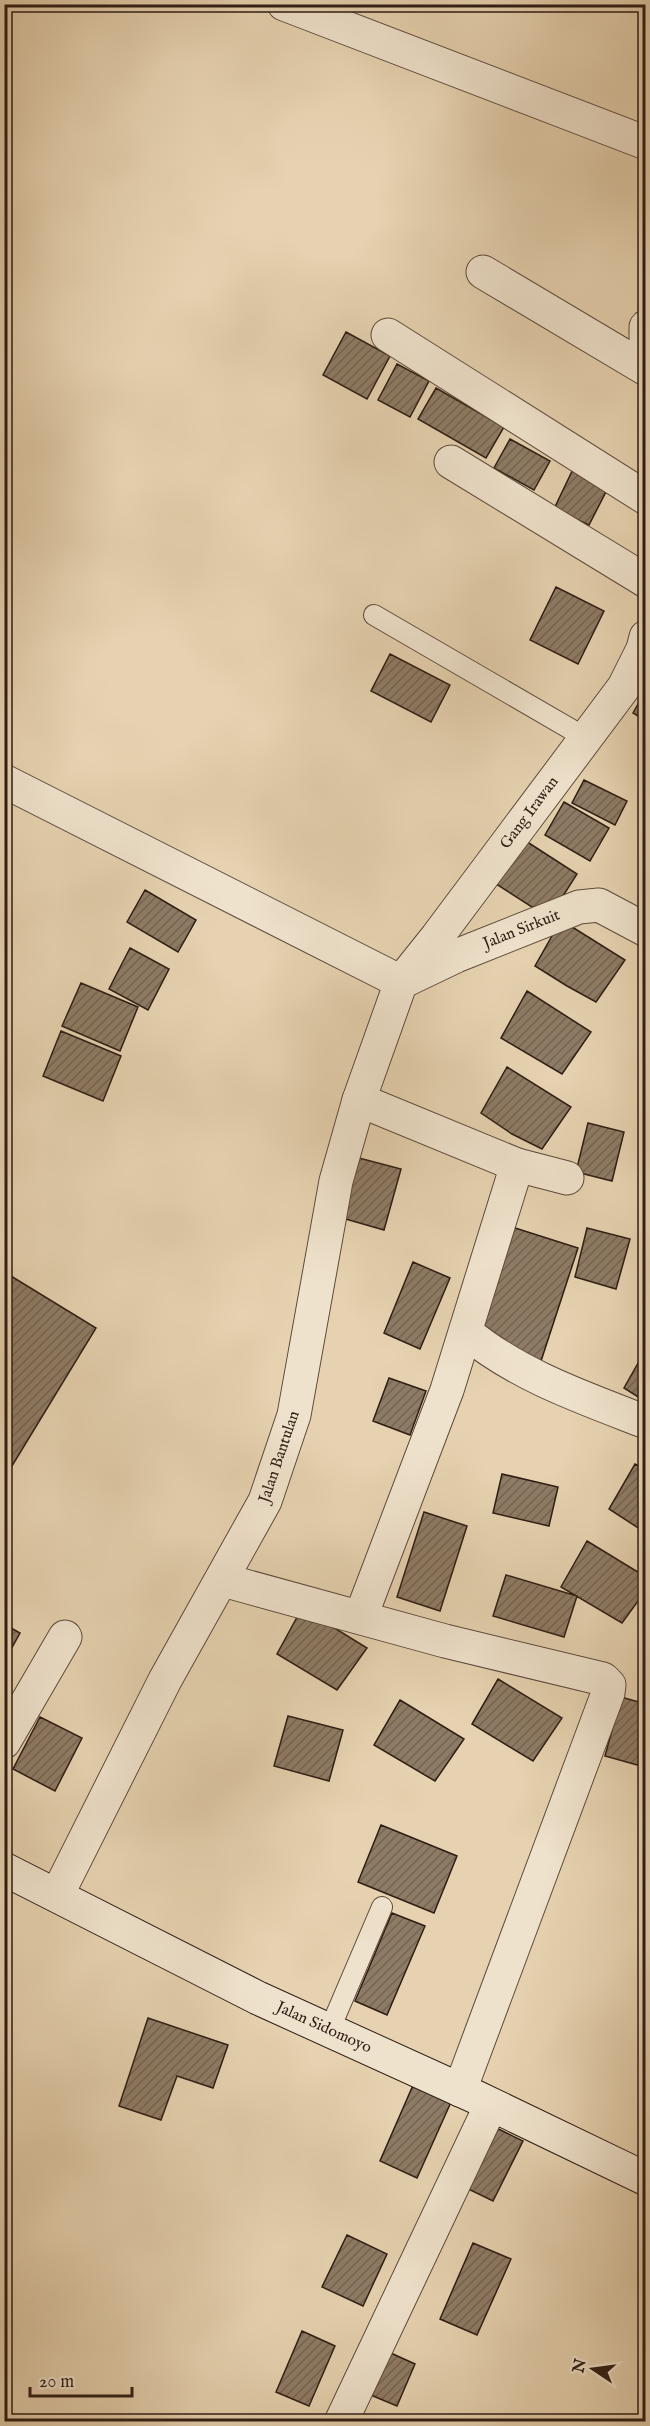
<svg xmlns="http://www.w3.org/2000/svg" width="650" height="2426" viewBox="0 0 650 2426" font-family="'IM FELL English',serif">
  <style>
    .building { fill: url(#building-hatch); stroke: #2e1d14; stroke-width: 1.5 }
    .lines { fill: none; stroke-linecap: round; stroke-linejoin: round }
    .service-casing { stroke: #5c4a3b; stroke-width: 22 }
    .minor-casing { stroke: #5c4a3b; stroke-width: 35 }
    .secondary-casing { stroke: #2e1d14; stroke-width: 35 }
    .service { stroke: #efe2cc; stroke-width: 20 }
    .minor { stroke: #efe2cc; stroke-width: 33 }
    .secondary { stroke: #efe2cc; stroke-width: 33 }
    .labels { text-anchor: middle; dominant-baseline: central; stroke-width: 4.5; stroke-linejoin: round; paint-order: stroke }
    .street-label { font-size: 16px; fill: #2e1d14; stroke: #efe2cc }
  </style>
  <defs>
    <pattern id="building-hatch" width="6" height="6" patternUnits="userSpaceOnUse" patternTransform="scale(1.5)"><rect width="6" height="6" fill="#8e7b65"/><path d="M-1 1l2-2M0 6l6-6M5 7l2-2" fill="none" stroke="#746452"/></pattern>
  </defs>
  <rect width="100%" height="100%" fill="#e6d2b0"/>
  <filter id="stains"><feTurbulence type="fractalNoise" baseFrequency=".00333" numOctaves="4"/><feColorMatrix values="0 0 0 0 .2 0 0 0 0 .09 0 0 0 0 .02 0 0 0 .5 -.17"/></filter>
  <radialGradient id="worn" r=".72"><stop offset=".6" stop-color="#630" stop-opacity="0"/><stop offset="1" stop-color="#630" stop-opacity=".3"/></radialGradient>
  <path class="building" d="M 346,332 L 390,356 L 367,399 L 323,375 Z
    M 397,364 L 429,381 L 410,417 L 378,400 Z
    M 436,388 L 504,427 L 486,458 L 418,419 Z
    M 510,439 L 550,461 L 534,490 L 494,468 Z
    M 575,465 L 611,482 L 589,525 L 554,509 Z
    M 556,587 L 604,611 L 578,664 L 530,640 Z
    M 390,654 L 450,685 L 431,722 L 371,691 Z
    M 646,690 L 646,721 L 633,713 Z
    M 584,780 L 627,801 L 615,825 L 572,803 Z
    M 564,802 L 609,828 L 590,861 L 545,835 Z
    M 518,836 L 577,874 L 549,918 L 490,880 Z
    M 145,890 L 196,920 L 178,952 L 127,922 Z
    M 561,920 L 625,960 L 596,1002 L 567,986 L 535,966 Z
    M 130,948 L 169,969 L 148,1010 L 109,989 Z
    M 81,983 L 138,1007 L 120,1051 L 62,1026 Z
    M 527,991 L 591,1032 L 562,1074 L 501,1038 Z
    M 61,1031 L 121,1056 L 103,1101 L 43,1076 Z
    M 507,1067 L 571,1107 L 542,1149 L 512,1134 L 481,1113 Z
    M 588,1123 L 624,1132 L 612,1181 L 576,1172 Z
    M 359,1158 L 401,1169 L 384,1230 L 342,1218 Z
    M 512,1227 L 578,1248 L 541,1361 L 475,1339 Z
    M 587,1228 L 630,1239 L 616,1289 L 575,1277 Z
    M 413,1262 L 450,1278 L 420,1349 L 384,1333 Z
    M 6,1273 L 96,1328 L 4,1479 L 4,1274 Z
    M 646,1349 L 646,1402 L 624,1388 Z
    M 389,1378 L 426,1391 L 410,1435 L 373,1421 Z
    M 635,1464 L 646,1470 L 646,1533 L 609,1509 Z
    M 502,1474 L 558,1487 L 549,1526 L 493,1513 Z
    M 424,1512 L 467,1526 L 440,1611 L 397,1597 Z
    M 587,1541 L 646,1577 L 646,1590 L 622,1623 L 561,1587 Z
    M 506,1575 L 577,1596 L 564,1637 L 493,1616 Z
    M 302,1608 L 367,1648 L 337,1690 L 277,1654 Z
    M 4,1624 L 20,1633 L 4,1662 Z
    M 498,1679 L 562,1718 L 533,1761 L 472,1724 Z
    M 621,1697 L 646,1704 L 646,1752 L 641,1766 L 605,1756 Z
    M 400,1700 L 464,1739 L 435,1781 L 374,1745 Z
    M 288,1716 L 343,1730 L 329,1781 L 274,1766 Z
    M 40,1717 L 82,1738 L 55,1791 L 13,1769 Z
    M 381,1825 L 457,1856 L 434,1913 L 358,1882 Z
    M 392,1913 L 425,1926 L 387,2015 L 355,2001 Z
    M 148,2018 L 228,2045 L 213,2088 L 177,2076 L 161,2120 L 119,2106 Z
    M 414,2083 L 452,2100 L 417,2178 L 380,2161 Z
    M 490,2125 L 523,2141 L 493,2201 L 460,2185 Z
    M 347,2235 L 387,2254 L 363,2306 L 322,2287 Z
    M 473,2243 L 511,2259 L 477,2335 L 440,2319 Z
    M 302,2331 L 335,2346 L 309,2406 L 276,2392 Z
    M 384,2350 L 415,2364 L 397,2406 L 366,2393 Z
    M 260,2415 L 273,2422 L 257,2422 Z"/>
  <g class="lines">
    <g class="service-casing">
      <path id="service" d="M 374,615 L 586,738
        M 329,2031 L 382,1907"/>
    </g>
    <g class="minor-casing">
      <g id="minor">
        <path d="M 284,4 L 646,143"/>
        <path d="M 483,272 L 646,369"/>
        <path d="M 646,327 L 646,345"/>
        <path d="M 388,335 L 646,498"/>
        <path d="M 451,462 L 646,581"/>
        <path d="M 4,781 L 401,982"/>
        <path id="s1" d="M 408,979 L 456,956 L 579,907 L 599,905 L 646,930"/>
        <path d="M 359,1100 L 517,1165 L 567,1178"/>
        <path d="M 466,1332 C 517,1375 584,1398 646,1422"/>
        <path d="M 223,1580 L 445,1641 L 603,1679 L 609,1685 L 608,1693 L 460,2090"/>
        <path d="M 361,1616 L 447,1390 L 517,1165"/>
        <path d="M 4,1742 L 65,1637"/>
        <path id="s2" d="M 57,1895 L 165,1680 L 265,1501 L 294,1415 L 336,1181 L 359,1100 L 401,982 L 437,937 L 624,687 L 643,649 L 646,637"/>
        <path d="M 341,2422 L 491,2105"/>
      </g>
    </g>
    <g class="secondary-casing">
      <g id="secondary">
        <path id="s3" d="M 4,1869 L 258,1998 L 478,2098 L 646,2179"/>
      </g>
    </g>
    <use href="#service" class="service"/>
    <use href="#minor" class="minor"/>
    <use href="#secondary" class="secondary"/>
  </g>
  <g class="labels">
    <g class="street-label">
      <text stroke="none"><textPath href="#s2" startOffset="1196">Gang Irawan</textPath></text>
      <text stroke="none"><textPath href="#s1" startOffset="124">Jalan Sirkuit</textPath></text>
      <text stroke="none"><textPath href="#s2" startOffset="492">Jalan Bantulan</textPath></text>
      <text stroke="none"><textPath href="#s3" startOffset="357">Jalan Sidomoyo</textPath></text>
    </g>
  </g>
  <rect width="650" height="2426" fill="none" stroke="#e6d2b0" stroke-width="24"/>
  <rect x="6" y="6" width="638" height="2414" fill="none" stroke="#2e1d14" stroke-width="3"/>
  <rect x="12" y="12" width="626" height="2402" fill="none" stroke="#2e1d14" stroke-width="1.5"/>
  <g transform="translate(593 2369) rotate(283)" stroke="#efe2cc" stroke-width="4.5" paint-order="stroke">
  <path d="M0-4.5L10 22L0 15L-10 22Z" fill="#2e1d14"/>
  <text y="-9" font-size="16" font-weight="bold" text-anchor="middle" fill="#2e1d14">N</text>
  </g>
  <path d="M30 2387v9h102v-9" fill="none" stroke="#2e1d14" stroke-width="3"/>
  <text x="39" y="2387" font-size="18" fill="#2e1d14" stroke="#efe2cc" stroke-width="4.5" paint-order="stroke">20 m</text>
  <rect width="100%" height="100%" filter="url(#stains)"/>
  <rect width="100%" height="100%" fill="url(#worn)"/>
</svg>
